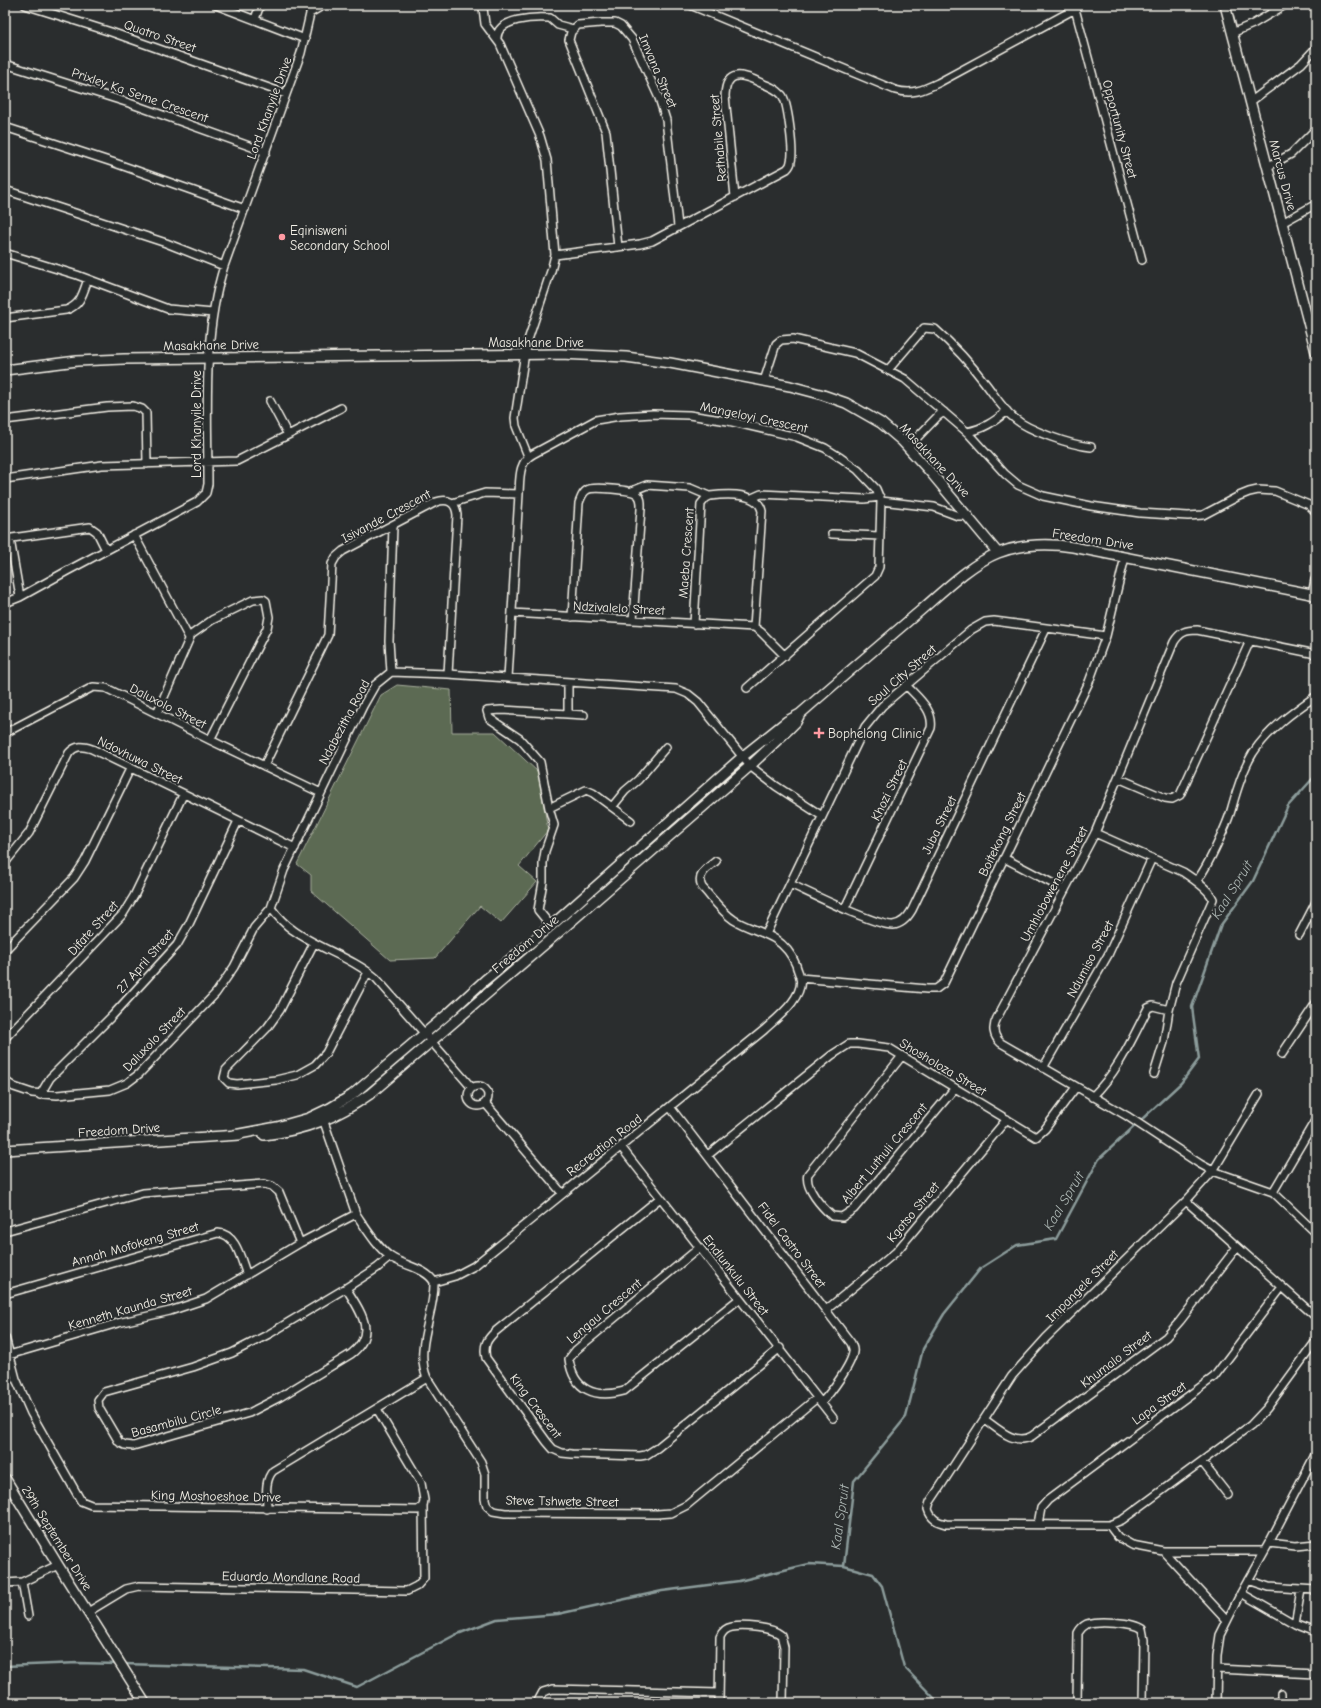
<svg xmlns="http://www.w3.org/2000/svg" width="1321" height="1708" viewBox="0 0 1321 1708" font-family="'Comic Neue',sans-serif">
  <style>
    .green { fill: #5b6a52; stroke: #a8ae9d }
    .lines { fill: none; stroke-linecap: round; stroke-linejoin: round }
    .stream { stroke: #8c9c9b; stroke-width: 2.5 }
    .minor-casing { stroke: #f4f1e8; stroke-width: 10 }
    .tertiary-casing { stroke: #f4f1e8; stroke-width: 12 }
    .minor { stroke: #2a2d2e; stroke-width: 7 }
    .tertiary { stroke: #2a2d2e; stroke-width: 9 }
    .poi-dot { fill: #ff9aa2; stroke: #2a2d2e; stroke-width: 1.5 }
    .labels { text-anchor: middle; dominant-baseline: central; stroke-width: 4; stroke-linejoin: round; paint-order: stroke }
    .street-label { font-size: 13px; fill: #f4f1e8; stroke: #2a2d2e }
    .poi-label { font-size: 13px; fill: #f4f1e8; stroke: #2a2d2e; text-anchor: start }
    .water-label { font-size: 14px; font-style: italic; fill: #aeb8b5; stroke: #2a2d2e }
  </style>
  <rect width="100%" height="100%" fill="#2a2d2e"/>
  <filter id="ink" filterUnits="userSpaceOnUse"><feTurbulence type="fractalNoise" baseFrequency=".025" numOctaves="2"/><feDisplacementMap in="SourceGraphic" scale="8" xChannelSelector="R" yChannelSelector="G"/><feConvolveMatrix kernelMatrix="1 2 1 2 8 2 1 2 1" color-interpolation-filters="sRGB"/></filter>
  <g filter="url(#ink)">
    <path class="green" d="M 397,685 L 451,690 L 452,732 L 495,732 L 538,772 L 548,830 L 519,866 L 537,882 L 501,923 L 480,906 L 435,958 L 390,960 L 311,891 L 311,875 L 297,864 L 381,695 Z"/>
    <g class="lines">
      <path class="stream" d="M 123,1664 L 303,1669 L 357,1687 L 455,1635 L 497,1619 L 558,1614 L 662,1591 L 739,1581 L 809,1564 L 844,1566
        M 5,1666 L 78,1663 L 118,1664
        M 939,1703 L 904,1667 L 882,1586 L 873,1574 L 844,1566 L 854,1481 L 906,1417 L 923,1349 L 944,1314 L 981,1268 L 1017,1245 L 1056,1239 L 1099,1159 L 1181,1083 L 1199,1059 L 1192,1007 L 1221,925 L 1253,881 L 1288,806 L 1316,775"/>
      <g class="minor-casing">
        <path id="minor" d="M 25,5 L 111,32 L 286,94
          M 216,5 L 305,39
          M 481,5 L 483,8 L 485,24 L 500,44 L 540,136 L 547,160 L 555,255 L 551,271 L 526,346 L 515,418 L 516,426 L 528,456
          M 690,5 L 895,90 C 912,95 923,90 938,83 L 1075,9
          M 1074,5 L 1142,260
          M 310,13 L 324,5
          M 255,19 L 260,5
          M 1232,33 L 1253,24 L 1285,5
          M 497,38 C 497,18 535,17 550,18 L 558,25 L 573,29
          M 5,64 L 129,103 L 266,152
          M 1250,102 L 1301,64 L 1316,48
          M 5,127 L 112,162 L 245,209
          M 1267,167 L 1291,154 L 1316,129
          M 5,190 L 166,243 L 224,266
          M 1282,223 L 1316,204
          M 618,247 L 606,132 L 569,40 L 571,32 L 578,25 L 601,23 L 615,23 L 621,26 L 632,39 L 659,98 L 666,120 L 678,226
          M 5,253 L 77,275 L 168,309 L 213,313
          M 555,255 L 640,244 L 652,241 L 787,169 C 789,167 791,165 791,161 C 794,153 788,102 782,95 C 777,89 769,86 761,83 C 743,74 726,69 725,96 L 735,197
          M 5,318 L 66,310 C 81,305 83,293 88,279
          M 888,370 L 924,328 L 935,329 C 953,345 970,363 985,383 C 994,394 1002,409 1014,418 C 1029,431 1071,445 1091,447
          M 764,381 L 776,344 L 781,340 L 793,339 L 855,353 L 905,379 L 967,432 L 1005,474 L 1018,485 L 1043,496 L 1091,506 L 1140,513 L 1188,516 L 1203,515 L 1239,496 L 1249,492 L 1258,490 L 1275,491 L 1309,505 L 1316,512
          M 270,401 L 288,435
          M 5,420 L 107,407 L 133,406 L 142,409 L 146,413 L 147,464
          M 967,432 C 983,429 994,422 1007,411
          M 908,447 L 938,416 L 944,412
          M 5,479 L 102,465 L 237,461 L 341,408
          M 632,491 L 647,485 L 690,488 L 709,496
          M 752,498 L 761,494 L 864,499 L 880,497
          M 881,501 L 934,507 L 958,516 L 969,516
          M 452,503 L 485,493 L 519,494
          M 832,534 L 880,536
          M 134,535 L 189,638
          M 5,539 L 90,527 L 97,532 L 106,550
          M 10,539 L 20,597
          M 5,603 L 20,597 L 67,571 L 197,502 L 206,493 L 208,484 C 208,411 202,336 224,266 L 301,53 L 312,5
          M 512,613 L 754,627 L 761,632 L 785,656
          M 572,617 L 579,503 C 581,498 582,493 587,490 C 592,486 632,490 637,494 C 642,498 641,504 641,509 L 633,620
          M 694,624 L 701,504 L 706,498 L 710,496 C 726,494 758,492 762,511 L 754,627
          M 1316,654 L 1197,630 C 1186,630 1180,632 1174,642 L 1095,833 L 997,1018 C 992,1027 993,1036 1001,1043 L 1127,1116 L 1200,1164 L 1213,1171 L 1273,1192 L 1316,1233
          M 391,672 L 389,641 L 393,526
          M 508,678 L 519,494 C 520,479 518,462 533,454 L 596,420 L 620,416 L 653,414 L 689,415 L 728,421 L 797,437 L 825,448 L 841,458 L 858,470 L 876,489 L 881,501 L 879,567 L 875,576 L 747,688
          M 157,713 L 191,635 L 212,620 L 253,600 L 263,599 L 266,601 L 269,617 L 267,628 L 210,740
          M 568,714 L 568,682
          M 5,733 L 93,687 L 106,688 L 210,740 L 321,793
          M 264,766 L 328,635 L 332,564 L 336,557 L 343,551 L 436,502 C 448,498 456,502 457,515 L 448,674
          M 1118,778 L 1165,798 L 1172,799 L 1180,795 L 1250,641
          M 612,807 L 625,791 L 638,780 L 666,747
          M 549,808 L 586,790 L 593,793 L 631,821
          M 1095,833 L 1183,872 C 1192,878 1209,889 1213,899 L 1176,983 L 1169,1010 L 1164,1042 L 1154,1074
          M 1004,858 L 1065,890
          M 5,863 L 29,833 L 69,753 C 76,745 82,746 92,749 L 295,848
          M 1194,879 L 1198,879 C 1208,866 1228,823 1232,807 C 1237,789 1243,769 1253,753 C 1269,729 1293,712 1316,696
          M 790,884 C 810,893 876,926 893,925 C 902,924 908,917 912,910 L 1046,629
          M 271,908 C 277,916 284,924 293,930 C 319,949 351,957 376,978 L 472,1088
          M 845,908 L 931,728 C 934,710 918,698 907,686
          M 551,926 L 538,910 L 543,882 L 543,863 L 545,851 L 554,825 L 549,808 L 540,762 L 520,739 L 489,718 L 487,711 L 501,710 L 584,715
          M 766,934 L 865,727 L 882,706 L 971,630 L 985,622 L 994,621 L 1106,636
          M 1299,935 L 1316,902
          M 314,943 L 280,1010 L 267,1028 L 226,1070 L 224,1078 L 229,1083 L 237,1084 L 276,1080 L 297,1075 L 315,1065 L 326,1053 L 368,972
          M 5,950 L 74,878 L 85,861 L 130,769
          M 800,978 L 927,989 L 936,989 L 944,983 L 1089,682 L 1106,636 L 1125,557
          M 5,1038 L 123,914 L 134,896 L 183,795
          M 1282,1054 L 1316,1003
          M 902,1056 L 808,1174 C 804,1188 822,1207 832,1216 L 842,1217 L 854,1209 L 955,1088
          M 1043,1068 L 1108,955 L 1152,858
          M 5,1081 L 14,1087 L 32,1093 L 57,1095 L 110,1090 L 127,1083 L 139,1074 L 216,993 L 234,967 L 254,928 L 271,908 L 284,870 L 363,706 L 375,685 L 391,672 L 448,674 L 676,689 L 688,694 L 698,702 L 750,766 L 776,786 L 822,816
          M468 1096a10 10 0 1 1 20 0a10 10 0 1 1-20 0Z
          M 40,1095 L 50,1078 L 112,1016 L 177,945 L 189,924 L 238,821
          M 1092,1097 C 1118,1072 1132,1039 1148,1008 L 1153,1006 L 1169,1010
          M 485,1103 L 562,1193
          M 670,1107 L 851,1343 C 852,1346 854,1349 853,1352 C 852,1364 830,1394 821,1403
          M 322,1116 L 356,1214 C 365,1227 378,1249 391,1257 C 404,1266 426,1268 434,1282
          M 621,1147 L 833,1418
          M 708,1155 L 832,1055 L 849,1044 L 858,1044 L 889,1048 L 1036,1137 L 1045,1129 L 1076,1087
          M 1273,1192 L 1316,1119
          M 660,1198 L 496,1331 C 487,1339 483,1345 486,1358 L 547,1442 L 553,1449 L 562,1453 L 572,1454 L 640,1456 L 646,1455 L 657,1448 L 780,1348
          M 1186,1201 L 1316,1317
          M 5,1231 L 143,1193 L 264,1184 L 272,1186 L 279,1192 L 300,1243
          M 699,1248 L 576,1350 L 569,1359 C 573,1390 595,1399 624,1391 L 739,1299
          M 434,1282 L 455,1276 L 474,1266 L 764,1030 C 777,1018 805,997 800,977 C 799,973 797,969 796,965 C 792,955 784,945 775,939 C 762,931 747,928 734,920 C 722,912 712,898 702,887 C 696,875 707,868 716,861
          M 434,1282 C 435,1314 414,1347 427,1378 L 481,1462 L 485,1474 L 485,1499 L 487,1506 L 493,1511 L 505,1513 L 657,1514 L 671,1513 L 687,1505 L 817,1398
          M 346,1288 C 360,1311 378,1333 351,1354 L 280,1397 L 249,1413 L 133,1446 L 125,1445 L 119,1442 L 99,1408 L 98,1400 L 104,1392 L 193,1367 L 232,1353 L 269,1334 L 346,1288 L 377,1268 L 390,1257
          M 5,1294 L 218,1233 C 237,1234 241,1261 247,1275
          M 826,1310 L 896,1252 L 1007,1119
          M 5,1337 L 16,1379 L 31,1413 L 81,1501 L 91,1505 L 418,1510 L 423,1506 L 424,1500 L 421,1483 L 377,1409
          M 9,1355 L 118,1323 L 170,1311 L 206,1299 L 300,1243 L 356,1214
          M 984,1419 C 998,1429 1015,1446 1032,1436 L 1166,1337 L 1180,1321 L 1237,1247
          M 1202,1462 L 1228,1495
          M 267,1509 C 267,1496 264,1481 273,1471 L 427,1378
          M 1038,1524 L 1041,1508 L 1048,1500 L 1214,1377 L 1282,1287
          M 1109,1525 L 1122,1520 L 1251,1425 L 1267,1408 L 1316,1341
          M 1269,1543 L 1295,1546 L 1316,1544
          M 1163,1551 L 1264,1551
          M 1248,1580 L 1269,1587 L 1316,1590
          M 22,1582 L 28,1616
          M 5,1583 L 22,1582 L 58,1565
          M 1241,1593 L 1295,1624 L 1316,1632
          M 88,1612 L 126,1589 L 139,1586 L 407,1591 L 417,1586 L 424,1578 L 423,1506
          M 1227,1620 L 1163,1551 L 1132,1545 L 1118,1537 L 1109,1525 L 946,1524 C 937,1522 931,1519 928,1509 L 930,1502 L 938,1490 L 1012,1376 L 1046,1338 L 1186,1201 L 1213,1171 L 1259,1094
          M 1295,1624 L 1301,1590
          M 1217,1669 L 1316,1674
          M 1281,1693 L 1281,1703
          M 537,1703 L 543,1692 L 553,1689 L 719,1693
          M 719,1703 L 720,1637 C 722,1632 726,1628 732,1627 C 743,1625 772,1627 781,1635 L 784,1647 L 783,1703
          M 1077,1703 L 1078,1633 C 1080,1629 1083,1626 1087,1624 C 1098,1620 1133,1622 1142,1629 L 1144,1639 L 1143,1703
          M 1216,1703 L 1217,1655 L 1220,1635 L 1241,1593 L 1269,1543 L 1316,1453"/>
      </g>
      <g class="tertiary-casing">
        <path id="tertiary" d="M 1225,5 L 1316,352
          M 5,370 L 77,361 L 124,359 L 560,354 L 626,357 L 670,363 L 790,386 L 820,394 L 846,403 L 881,423 L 902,441 L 932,474 L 998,553
          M 1313,595 L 1316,580
          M 234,1135 L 277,1127 L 309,1118 L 330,1108 L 352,1095 L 450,1012 L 485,980 L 551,926 L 742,757 L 787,721 L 800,714 C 840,679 880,645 920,611 C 942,592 972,563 998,553 C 1022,544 1048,543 1073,547 L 1316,595
          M 264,1135 C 306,1130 336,1118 370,1094 L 559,932 L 750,766 L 788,730 L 796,722 L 800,714
          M 5,1150 L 239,1135
          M 5,1478 L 58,1565 L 145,1703"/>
      </g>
      <use href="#minor" class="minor"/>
      <use href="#tertiary" class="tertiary"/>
    </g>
  </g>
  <g class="poi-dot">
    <circle cx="282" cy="237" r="4"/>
    <path d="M817 727h4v4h4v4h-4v4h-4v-4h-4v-4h4z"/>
  </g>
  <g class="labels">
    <g class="street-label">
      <text transform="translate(160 36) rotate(19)">Quatro Street</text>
      <text transform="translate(658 71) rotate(67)">Imvana Street</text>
      <text transform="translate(140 95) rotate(19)">Prixley Ka Seme Crescent</text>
      <text transform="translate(269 108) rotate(-70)">Lord Khanyile Drive</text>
      <text transform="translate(1120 129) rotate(75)">Opportunity Street</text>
      <text transform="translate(718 138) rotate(-95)">Rethabile Street</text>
      <text transform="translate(1283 175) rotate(75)">Marcus Drive</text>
      <text x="536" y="342">Masakhane Drive</text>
      <text transform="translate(211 345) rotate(-1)">Masakhane Drive</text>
      <text transform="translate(754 417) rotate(12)">Mangeloyi Crescent</text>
      <text transform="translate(196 424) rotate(-90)">Lord Khanyile Drive</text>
      <text transform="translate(935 460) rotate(47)">Masakhane Drive</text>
      <text transform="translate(386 516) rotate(-28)">Isivande Crescent</text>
      <text transform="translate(1093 539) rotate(9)">Freedom Drive</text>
      <text transform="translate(686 553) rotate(-86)">Maeba Crescent</text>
      <text transform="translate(619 608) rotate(3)">Ndzivalelo Street</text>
      <text transform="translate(902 675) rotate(-41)">Soul City Street</text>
      <text transform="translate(168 706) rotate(27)">Daluxolo Street</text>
      <text transform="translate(344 722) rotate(-62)">Ndabezitha Road</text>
      <text transform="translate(140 760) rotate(26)">Ndovhuwa Street</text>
      <text transform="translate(889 790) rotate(-64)">Khozi Street</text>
      <text transform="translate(939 825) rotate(-64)">Juba Street</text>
      <text transform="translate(1002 834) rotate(-64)">Boitekong Street</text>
      <text transform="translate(1054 884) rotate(-62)">Umhlobowenene Street</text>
      <text transform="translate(93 928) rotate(-48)">Difate Street</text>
      <text transform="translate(525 944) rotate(-40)">Freedom Drive</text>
      <text transform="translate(1090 959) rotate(-62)">Ndumiso Street</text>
      <text transform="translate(145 961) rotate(-49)">27 April Street</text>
      <text transform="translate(154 1039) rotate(-46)">Daluxolo Street</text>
      <text transform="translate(943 1067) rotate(31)">Shosholoza Street</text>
      <text transform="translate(119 1130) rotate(-4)">Freedom Drive</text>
      <text transform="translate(604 1145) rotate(-38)">Recreation Road</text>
      <text transform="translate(884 1153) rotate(-50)">Albert Luthuli Crescent</text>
      <text transform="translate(913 1212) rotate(-50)">Kgotso Street</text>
      <text transform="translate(135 1244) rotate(-16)">Annah Mofokeng Street</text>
      <text transform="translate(792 1245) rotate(53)">Fidel Castro Street</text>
      <text transform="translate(736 1275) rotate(52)">Endlunkulu Street</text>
      <text transform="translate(1082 1286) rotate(-45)">Impangele Street</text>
      <text transform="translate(130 1308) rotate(-16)">Kenneth Kaunda Street</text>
      <text transform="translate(604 1311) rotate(-40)">Lengau Crescent</text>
      <text transform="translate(1116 1359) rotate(-37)">Khumalo Street</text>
      <text transform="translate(1159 1403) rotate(-36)">Lapa Street</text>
      <text transform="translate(536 1406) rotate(53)">King Crescent</text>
      <text transform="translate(176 1421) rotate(-15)">Basambilu Circle</text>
      <text transform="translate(216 1496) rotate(1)">King Moshoeshoe Drive</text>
      <text transform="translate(562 1501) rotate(1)">Steve Tshwete Street</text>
      <text transform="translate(57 1538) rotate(58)">29th September Drive</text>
      <text transform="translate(291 1577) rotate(1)">Eduardo Mondlane Road</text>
    </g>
    <g class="poi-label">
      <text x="290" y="230">Eqinisweni<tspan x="290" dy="15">Secondary School</tspan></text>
      <text x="828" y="733">Bophelong Clinic</text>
    </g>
    <g class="water-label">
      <text transform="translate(1232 890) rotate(-58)">Kaal Spruit</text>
      <text transform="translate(1064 1201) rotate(-59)">Kaal Spruit</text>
      <text transform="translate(840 1517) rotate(-82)">Kaal Spruit</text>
    </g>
  </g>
  <rect width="1321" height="1708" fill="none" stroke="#2a2d2e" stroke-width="20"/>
  <rect x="10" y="10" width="1301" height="1688" fill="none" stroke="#f4f1e8" stroke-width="1.5" filter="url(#ink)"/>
</svg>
